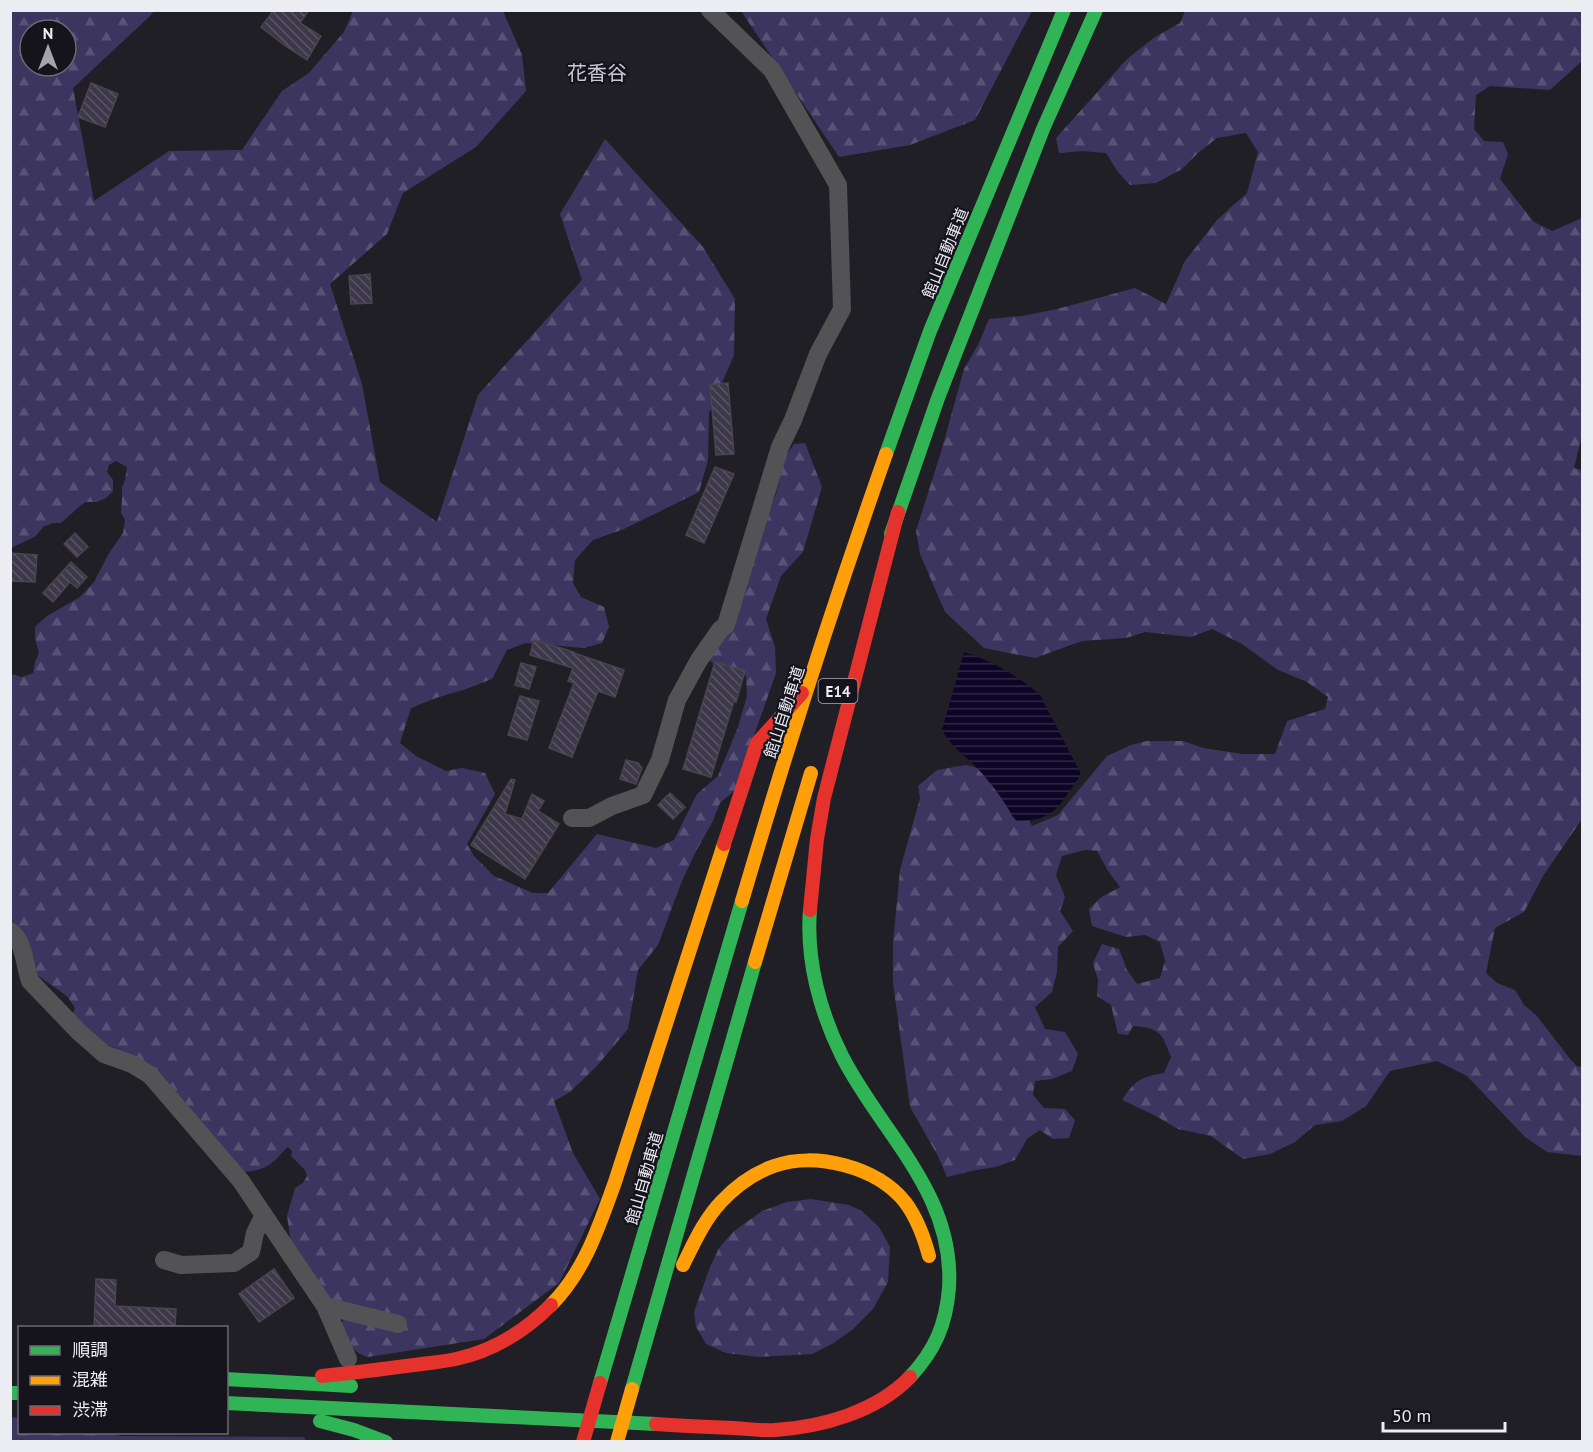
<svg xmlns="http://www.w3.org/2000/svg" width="1593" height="1452" viewBox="0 0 1593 1452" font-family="'PT Sans','Noto Sans JP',sans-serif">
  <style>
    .forest { fill: url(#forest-firs); fill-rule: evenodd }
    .water { fill: url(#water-rules) }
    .building { fill: url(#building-back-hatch); stroke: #47464b; stroke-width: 1.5 }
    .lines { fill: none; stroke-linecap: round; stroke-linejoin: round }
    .street { stroke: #535355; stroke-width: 18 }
    .fast { stroke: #30b455; stroke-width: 14 }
    .slow { stroke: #ff9f0a; stroke-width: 14 }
    .jam { stroke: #e5322d; stroke-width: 14 }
    .slow-bridge { stroke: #ff9f0a; stroke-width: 14 }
    .jam-bridge { stroke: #e5322d; stroke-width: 14 }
    .labels { text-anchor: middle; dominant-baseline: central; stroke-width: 4.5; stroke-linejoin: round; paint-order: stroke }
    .shield { fill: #15141d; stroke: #acabb3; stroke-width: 1.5 }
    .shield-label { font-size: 15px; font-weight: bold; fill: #ececf3 }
    .street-label { font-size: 16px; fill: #ececf3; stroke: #15141d }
    .quarter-label { font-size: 20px; fill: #cac9d7; stroke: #15141d }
  </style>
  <defs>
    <pattern id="forest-firs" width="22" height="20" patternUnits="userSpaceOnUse" patternTransform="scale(1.5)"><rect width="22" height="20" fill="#3c355f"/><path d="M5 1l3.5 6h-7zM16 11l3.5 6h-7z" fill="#585276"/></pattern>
    <pattern id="water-rules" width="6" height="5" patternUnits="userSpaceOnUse" patternTransform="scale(1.5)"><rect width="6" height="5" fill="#0d0426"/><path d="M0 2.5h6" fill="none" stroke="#302946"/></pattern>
    <pattern id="building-back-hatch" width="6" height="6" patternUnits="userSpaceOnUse" patternTransform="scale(1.5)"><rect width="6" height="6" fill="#3c3849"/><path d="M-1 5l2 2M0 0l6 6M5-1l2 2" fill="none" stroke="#585564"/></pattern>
  </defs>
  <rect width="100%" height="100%" fill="#201f25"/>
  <path class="forest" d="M 11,11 L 154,11 L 151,15 L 73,88 L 94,201 L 169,151 L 242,150 L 282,91 L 309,73 L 344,32 L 353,11 L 503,11 L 522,55 L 526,91 L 476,147 L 403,193 L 387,234 L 330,284 L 362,384 L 380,482 L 437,522 L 478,395 L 582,280 L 560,214 L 605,139 L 703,247 L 735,299 L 734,355 L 709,413 L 708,460 L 699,492 L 624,529 L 593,540 L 575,560 L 573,583 L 581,597 L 604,607 L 609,627 L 602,643 L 584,648 L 526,643 L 507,650 L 492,679 L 466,689 L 436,698 L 411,708 L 400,743 L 416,756 L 446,771 L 462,768 L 485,773 L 495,794 L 467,844 L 474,856 L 494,876 L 533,893 L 548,893 L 597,834 L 656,848 L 674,840 L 697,794 L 718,776 L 738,727 L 747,696 L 746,676 L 721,670 L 708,659 L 776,494 L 786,455 L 794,444 L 805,443 L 822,487 L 803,552 L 781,576 L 766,619 L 775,647 L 776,673 L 735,790 L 720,803 L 712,823 L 696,851 L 682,881 L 658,945 L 638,970 L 628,1029 L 596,1067 L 570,1092 L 554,1101 L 573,1153 L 600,1199 L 559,1283 L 484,1339 L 368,1357 C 350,1352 348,1340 340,1325 L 344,1319 L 291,1243 L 287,1216 L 295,1188 L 303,1183 L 307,1176 L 305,1170 L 291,1156 L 292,1151 L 288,1147 C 282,1152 279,1157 273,1162 C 265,1169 255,1171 244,1172 L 135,1058 L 115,1048 L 103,1044 L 72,1016 L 75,1008 L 67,996 L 37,975 L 11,925 L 11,674 L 22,677 L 33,673 L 35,662 L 39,653 L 35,638 L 35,627 L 47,616 L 80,597 L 94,582 L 108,555 L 123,533 L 125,520 L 121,513 L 122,499 L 122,487 L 125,480 L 127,467 L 116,461 L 109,465 L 107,472 L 113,480 L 113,491 L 106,498 L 97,502 L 86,502 L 81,505 L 61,523 L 53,523 L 43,527 L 36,536 L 11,548 ZM 30,30 L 66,30 L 66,66 L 30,66 Z
    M 741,11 L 1032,11 L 975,120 L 910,145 L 839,157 Z
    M 1185,11 L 1582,11 L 1582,61 L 1550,90 L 1490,86 L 1476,95 L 1474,129 L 1484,141 L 1503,142 L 1508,154 L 1500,179 L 1534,222 L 1552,231 L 1580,219 L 1582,216 L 1582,439 L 1580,443 L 1574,468 L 1582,470 L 1582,819 L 1543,876 L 1524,912 L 1495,928 L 1486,973 L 1497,983 L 1515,990 L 1524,1005 L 1536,1015 L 1571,1060 L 1578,1067 L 1582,1066 L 1582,1156 L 1547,1152 L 1525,1137 L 1467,1076 L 1437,1061 L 1390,1071 L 1366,1106 L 1342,1121 L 1315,1125 L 1295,1142 L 1270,1154 L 1243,1159 L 1211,1136 L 1178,1129 L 1156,1116 L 1122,1100 C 1135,1080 1141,1077 1164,1073 L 1171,1057 C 1162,1033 1160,1028 1133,1026 L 1128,1035 L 1118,1034 L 1111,1005 L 1097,996 L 1098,980 L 1093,963 L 1102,944 L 1119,949 L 1127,970 L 1137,984 L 1160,978 L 1165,961 L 1160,942 L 1145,935 L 1126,937 L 1092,926 L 1089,909 L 1100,898 L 1120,887 L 1108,871 L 1097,851 L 1085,850 L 1062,856 L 1056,875 L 1065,897 L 1060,911 L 1073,931 L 1058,947 L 1057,972 L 1052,992 L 1035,1007 L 1045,1029 L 1065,1032 L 1078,1054 L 1072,1071 L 1052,1079 L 1035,1081 L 1033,1095 L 1044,1108 L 1065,1109 L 1075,1120 L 1069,1138 L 1053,1139 L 1040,1130 L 1027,1139 L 1015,1160 L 996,1167 L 976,1170 L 947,1177 L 938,1156 L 910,1107 L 893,983 L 893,943 L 900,870 L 920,798 L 918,786 L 937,770 L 966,765 L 1005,776 L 1032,826 L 1058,815 L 1107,756 L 1131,745 L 1147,741 L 1183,741 L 1203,748 L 1243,754 L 1275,754 L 1287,721 L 1325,709 L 1328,697 L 1307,682 L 1278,670 L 1242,644 L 1212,629 L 1191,637 L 1145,632 L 1126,638 L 1082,641 L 1035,658 L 984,648 L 945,612 L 920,554 L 916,531 L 941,452 L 964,369 L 978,345 L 989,319 L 1022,316 L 1057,309 L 1135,288 L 1166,304 L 1185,261 L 1217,220 L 1247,193 L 1258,152 L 1246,133 L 1217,138 L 1199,152 L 1182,169 L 1156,183 L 1130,185 L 1118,172 L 1106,153 L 1082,151 L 1059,153 L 1056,138 L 1127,59 L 1155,37 L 1180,23 Z
    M 811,1199 L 849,1205 L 862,1211 L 879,1227 L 890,1247 L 888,1282 L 873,1309 L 852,1330 L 832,1344 L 812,1354 L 759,1357 L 726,1353 L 706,1344 L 696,1327 L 694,1312 L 710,1267 L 719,1248 L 733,1232 L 762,1211 L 787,1202 Z
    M 10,1417 L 19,1418 L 20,1432 L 100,1432 L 120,1436 L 304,1437 L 306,1441 L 11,1441 Z"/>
  <path class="water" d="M 964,652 C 990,660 1019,676 1040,695 L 1080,772 L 1080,776 C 1060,804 1056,821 1017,821 L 1013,817 C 1003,799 991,783 977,768 C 965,755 950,746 942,730 Z"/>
  <path class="building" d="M 274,10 L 309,10 L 300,23 L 321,36 L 307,60 L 284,45 L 261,27 Z
    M 91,83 L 118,94 L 105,127 L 78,117 Z
    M 370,274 L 372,303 L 351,304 L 349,276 Z
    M 728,383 L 734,454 L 716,455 L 710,385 Z
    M 715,467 L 734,474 L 704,543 L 686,535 Z
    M 75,533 L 88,547 L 77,557 L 64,544 Z
    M 10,553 L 37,555 L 35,582 L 10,581 Z
    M 71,562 L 87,577 L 77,588 L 70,582 L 53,602 L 43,593 Z
    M 534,640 L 574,652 L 574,653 L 624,670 L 615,697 L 598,691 L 572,757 L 549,748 L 574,683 L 568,681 L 573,668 L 530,655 Z
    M 715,662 L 745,671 L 736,702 L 734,701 L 711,777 L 683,769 Z
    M 521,663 L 536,667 L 529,689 L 515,685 Z
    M 520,696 L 539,701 L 527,740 L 508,735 Z
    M 626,760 L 638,763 L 642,768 L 636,784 L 620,779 Z
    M 511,779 L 515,780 L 505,814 L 522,819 L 532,794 L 544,801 L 538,811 L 559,824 L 525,879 L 471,845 Z
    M 670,793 L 685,807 L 673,819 L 658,805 Z
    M 274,1269 L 294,1298 L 259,1322 L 239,1294 Z
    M 96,1279 L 116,1280 L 115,1306 L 176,1309 L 175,1328 L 94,1328 Z"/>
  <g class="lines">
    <path class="street" d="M 572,818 L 589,818 L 612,806 L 643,795 L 660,760 L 677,700 L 699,660 L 720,630 L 726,625 L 780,447 L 793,420 L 818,354 L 842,309 L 838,185 L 772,70 L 710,10
      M 10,931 C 25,942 24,965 30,981 L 78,1031 L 104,1054 L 132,1064 L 150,1075 L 241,1181 L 325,1306 L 348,1359
      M 164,1260 L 181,1265 L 234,1263 L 251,1252 L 255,1233 L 264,1215
      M 325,1306 L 398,1324"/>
    <path class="fast" d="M 886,454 L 930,331 L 1064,10
      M 891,534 L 938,398 L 1043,129 L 1096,10
      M 810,910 C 806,960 820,1012 842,1056 C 881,1133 955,1193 949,1288 C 946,1325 935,1350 910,1377
      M 226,1379 L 351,1386
      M 600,1383 L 742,901
      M 632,1389 L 755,962
      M 10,1393 L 20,1393
      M 226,1403 L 656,1424
      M 320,1421 L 354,1430 L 386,1442"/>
    <path class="slow" d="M 742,901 C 786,751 834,602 886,454
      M 755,962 L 811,773
      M 683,1265 C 694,1243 704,1220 721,1202 C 735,1187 754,1173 774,1166 C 815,1151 877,1167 905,1202 C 917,1218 924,1237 929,1256
      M 551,1305 C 585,1271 599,1226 615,1182 L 724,844"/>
    <path class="jam" d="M 724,844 L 757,743 L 802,693
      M 810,910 L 817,839 L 824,798 L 898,512
      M 322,1376 C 353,1373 384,1369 414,1365 C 428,1363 442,1362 456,1359 C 492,1351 525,1331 551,1305
      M 656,1424 C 682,1426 708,1427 734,1428 C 748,1429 762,1431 775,1430 C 822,1427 876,1412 910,1377"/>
    <path class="slow-bridge" d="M 617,1442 L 632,1389"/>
    <path class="jam-bridge" d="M 583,1442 L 600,1383"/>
  </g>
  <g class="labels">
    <rect class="shield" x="818.5" y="679" width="39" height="24" rx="4.5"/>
    <g class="shield-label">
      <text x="838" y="691">E14</text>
    </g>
    <g class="street-label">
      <text transform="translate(945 253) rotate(-68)">館山自動車道</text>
      <text transform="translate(784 712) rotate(-72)">館山自動車道</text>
      <text transform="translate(644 1178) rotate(-74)">館山自動車道</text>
    </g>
    <g class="quarter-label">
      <text x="597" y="73">花香谷</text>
    </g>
  </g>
  <rect width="1593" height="1452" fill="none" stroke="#ececf3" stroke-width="24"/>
  <rect x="18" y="1326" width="210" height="108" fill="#15141d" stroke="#6b6a73" stroke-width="1.5"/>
  <rect x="30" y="1346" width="30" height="9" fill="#30b455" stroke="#6b6a73" stroke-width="1.5"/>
  <text x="72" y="1356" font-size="18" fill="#ececf3">順調</text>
  <rect x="30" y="1376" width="30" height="9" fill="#ff9f0a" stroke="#6b6a73" stroke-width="1.5"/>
  <text x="72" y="1386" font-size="18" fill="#ececf3">混雑</text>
  <rect x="30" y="1406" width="30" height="9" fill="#e5322d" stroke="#6b6a73" stroke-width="1.5"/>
  <text x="72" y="1416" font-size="18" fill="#ececf3">渋滞</text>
  <g transform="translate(48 48)"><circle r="28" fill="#15141d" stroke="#6b6a73" stroke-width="1.5"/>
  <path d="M0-4.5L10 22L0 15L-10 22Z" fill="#a5a4ab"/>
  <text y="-9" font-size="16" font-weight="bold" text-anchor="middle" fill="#ececf3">N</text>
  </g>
  <path d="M1383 1422v9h122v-9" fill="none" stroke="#ececf3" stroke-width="3"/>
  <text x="1392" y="1422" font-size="18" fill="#ececf3" stroke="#15141d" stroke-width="4.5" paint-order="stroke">50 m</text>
</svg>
